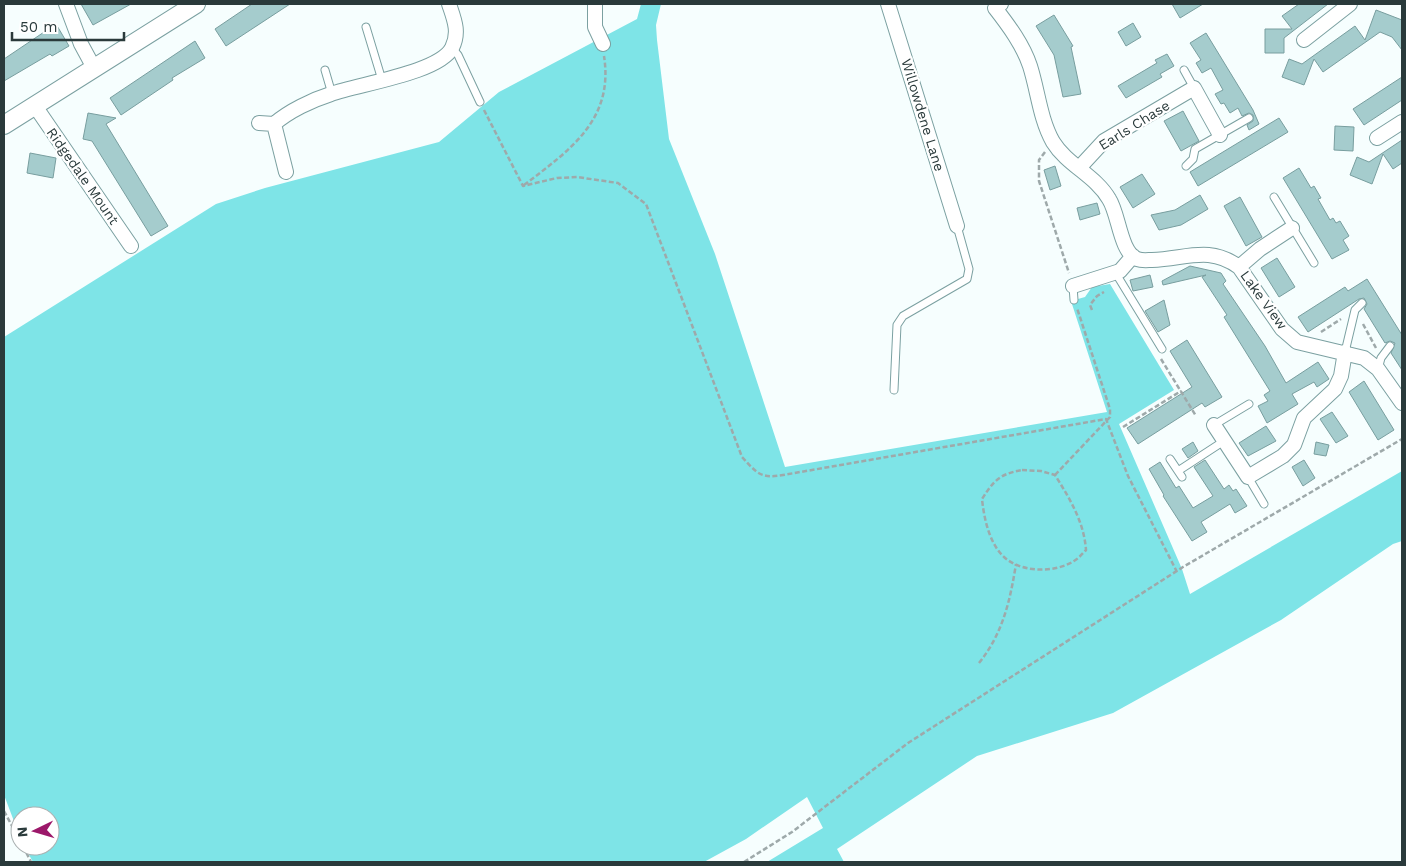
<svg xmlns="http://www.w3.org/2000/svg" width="1406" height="866" viewBox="0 0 1406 866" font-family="'Work Sans',sans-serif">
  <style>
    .green { fill: #7ee4e7 }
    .building { fill: #a5cccd; stroke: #789e9f }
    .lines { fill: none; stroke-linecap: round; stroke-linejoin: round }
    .service-casing { stroke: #7ba0a1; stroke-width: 9 }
    .minor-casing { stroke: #7ba0a1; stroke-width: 16 }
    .tertiary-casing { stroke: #7ba0a1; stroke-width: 20 }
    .path { stroke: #9ea9aa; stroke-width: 2.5; stroke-dasharray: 5 2.5; stroke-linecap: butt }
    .service { stroke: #fff; stroke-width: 7 }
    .minor { stroke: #fff; stroke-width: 14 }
    .tertiary { stroke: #fff; stroke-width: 18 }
    .labels { text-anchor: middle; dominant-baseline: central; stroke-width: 4.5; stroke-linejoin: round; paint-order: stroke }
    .street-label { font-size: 14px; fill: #2a3a3b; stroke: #fff }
  </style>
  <rect width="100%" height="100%" fill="#f6fefe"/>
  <path class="green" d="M 641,4 L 661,4 L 656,25 L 657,40 L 669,139 L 715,254 L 785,467 L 1107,412 L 1071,301 L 1085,297 L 1092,287 L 1110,284 L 1174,390 L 1119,424 L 1182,569 L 1190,594 L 1402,471 L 1402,541 L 1393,544 L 1281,620 L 1113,713 L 977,756 L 837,849 L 844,862 L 767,862 L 823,828 L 807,797 L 746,839 L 704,862 L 33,862 L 24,846 L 50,846 L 50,816 L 20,816 L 20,837 L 4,795 L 4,337 L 216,204 L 265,188 L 439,142 L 499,92 L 637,19 Z"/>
  <path class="building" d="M 81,4 L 131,4 L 93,25 Z
    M 252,4 L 290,4 L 226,46 L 215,29 Z
    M 1172,4 L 1203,4 L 1180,18 Z
    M 1299,4 L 1328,4 L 1284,38 L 1284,53 L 1265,53 L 1265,29 L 1292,29 L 1282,16 Z
    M 1376,10 L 1402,20 L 1402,50 L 1392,37 L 1380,32 L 1323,72 L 1314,59 L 1304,85 L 1282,77 L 1289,59 L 1302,64 L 1355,26 L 1365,40 Z
    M 1054,15 L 1073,46 L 1071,47 L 1081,94 L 1063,97 L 1054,55 L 1036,26 Z
    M 1133,23 L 1141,37 L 1126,46 L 1118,32 Z
    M 56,24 L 69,46 L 52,56 L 50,54 L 4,81 L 4,59 Z
    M 1206,33 L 1253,110 L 1259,124 L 1249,130 L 1247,125 L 1253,121 L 1253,115 L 1249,113 L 1242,116 L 1238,108 L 1230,113 L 1224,103 L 1221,104 L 1215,94 L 1223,90 L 1211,68 L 1202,73 L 1196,63 L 1201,60 L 1190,43 Z
    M 195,41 L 205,58 L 172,78 L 173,80 L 121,115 L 110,98 Z
    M 1167,54 L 1174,66 L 1160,74 L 1162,77 L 1126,98 L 1118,86 L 1157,63 L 1155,60 Z
    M 1402,77 L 1402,100 L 1364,125 L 1353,109 Z
    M 1183,111 L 1199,141 L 1181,151 L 1164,121 Z
    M 88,113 L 116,118 L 106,124 L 168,226 L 151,236 L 92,141 L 83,139 Z
    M 1279,118 L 1288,132 L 1198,186 L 1190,172 Z
    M 1335,126 L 1354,127 L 1353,151 L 1334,150 Z
    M 1402,140 L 1402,163 L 1393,169 L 1383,154 L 1372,184 L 1350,175 L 1357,157 L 1369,162 Z
    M 30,153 L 56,158 L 53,178 L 27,173 Z
    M 1055,166 L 1061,186 L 1050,190 L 1044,170 Z
    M 1299,168 L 1311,188 L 1314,186 L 1321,198 L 1318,199 L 1330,220 L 1333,218 L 1336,223 L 1340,221 L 1349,236 L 1343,240 L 1349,250 L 1332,259 L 1283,178 Z
    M 1142,174 L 1155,194 L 1133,208 L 1120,187 Z
    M 1200,195 L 1208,209 L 1181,225 L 1159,230 L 1151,215 L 1175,210 Z
    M 1240,197 L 1262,237 L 1246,246 L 1224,206 Z
    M 1097,203 L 1100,214 L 1080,220 L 1077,208 Z
    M 1277,258 L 1295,287 L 1279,297 L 1261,268 Z
    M 1190,266 L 1221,273 L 1226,281 L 1223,284 L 1265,346 L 1286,383 L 1318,362 L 1329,379 L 1317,387 L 1314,382 L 1292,394 L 1298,404 L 1267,423 L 1258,406 L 1268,401 L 1264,395 L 1270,391 L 1224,317 L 1227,315 L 1202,277 L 1206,275 L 1163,285 L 1162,281 Z
    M 1150,275 L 1153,287 L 1133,291 L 1130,280 Z
    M 1367,279 L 1402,335 L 1402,370 L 1391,353 L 1395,343 L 1390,341 L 1385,343 L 1364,309 L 1367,304 L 1364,298 L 1359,299 L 1308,332 L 1298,317 L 1345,287 L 1348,291 Z
    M 1164,300 L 1170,325 L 1158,332 L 1145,311 Z
    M 1187,340 L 1222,397 L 1205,407 L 1202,403 L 1138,444 L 1127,428 L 1192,387 L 1170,351 Z
    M 1364,381 L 1394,430 L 1378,440 L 1349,392 Z
    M 1332,412 L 1348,436 L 1336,443 L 1320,419 Z
    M 1266,426 L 1276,441 L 1248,456 L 1239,443 Z
    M 1193,442 L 1198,451 L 1188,458 L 1182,449 Z
    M 1316,442 L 1329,445 L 1326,456 L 1314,454 Z
    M 1205,460 L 1224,489 L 1229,485 L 1233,491 L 1236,489 L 1247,506 L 1235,513 L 1230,504 L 1201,522 L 1207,532 L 1192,541 L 1163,496 L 1164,495 L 1149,469 L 1160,462 L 1176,488 L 1179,486 L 1193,508 L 1213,496 L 1194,467 Z
    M 1304,460 L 1315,478 L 1303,486 L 1292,467 Z"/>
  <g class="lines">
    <g class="service-casing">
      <path id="service" d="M 366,27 L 382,80
        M 452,48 L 458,55 L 480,102
        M 325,70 L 332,94
        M 1184,70 L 1194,88
        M 1186,166 L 1193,159 L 1195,149 L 1249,118
        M 1274,197 L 1314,263
        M 1115,272 L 1162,349
        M 1073,286 L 1074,300
        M 1345,352 L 1355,310 L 1362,303
        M 1378,369 L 1381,358 L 1390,346
        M 894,390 L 897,325 L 903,316 L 967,279 L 969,269 L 957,226
        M 1214,425 L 1249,404
        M 1170,459 L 1182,477
        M 1178,471 L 1224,441
        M 1248,477 L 1264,504"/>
    </g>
    <g class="minor-casing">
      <path id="minor" d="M 66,4 L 81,44 L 94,68
        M 595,4 L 595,27 L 603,44
        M 888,4 L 957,226
        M 1001,4 L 995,8 C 1009,26 1023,45 1030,66 C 1038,91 1040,119 1053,142 C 1067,165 1096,176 1109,199 C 1119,214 1120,252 1137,259 C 1142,261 1148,260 1152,260 C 1186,259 1209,245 1239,267 L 1282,329 L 1297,342 L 1364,358 L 1378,369 L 1402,403
        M 1304,40 L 1350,4
        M 35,106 L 131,246
        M 259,123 L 274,124
        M 1377,138 L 1402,122
        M 1079,168 L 1104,141 L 1194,88 L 1220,135
        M 286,172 L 274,124 C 289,111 312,100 331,94 C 358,84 439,73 452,48 C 460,32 454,19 449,4
        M 1239,267 L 1260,249 L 1292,228
        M 1073,286 L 1120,271 L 1133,256
        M 1214,425 L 1248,477 L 1283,456 L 1294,445 L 1304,418 L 1335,389 L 1341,376 L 1345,352"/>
    </g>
    <g class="tertiary-casing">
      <path id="tertiary" d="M 4,125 L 196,4"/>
    </g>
    <path class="path" d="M 484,110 L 523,186 L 557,178 L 577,177 L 618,183 L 646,204 L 742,457 C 757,473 760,479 783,475 L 1106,419 L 1128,476 L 1177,572
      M 1045,152 L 1039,160 L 1039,181 L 1069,273
      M 524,185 C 570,150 614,120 604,56
      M 1092,310 L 1090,305 L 1097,296 L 1104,292
      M 1363,324 L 1376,348
      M 1321,332 L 1341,319
      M 1161,359 L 1196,416
      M 1123,427 L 1181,391
      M 1022,470 L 1041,471 L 1055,475 C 1070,499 1084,522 1086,550 C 1082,554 1079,558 1074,561 C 1055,573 1021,573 1004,557 C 989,543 984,518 982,499 C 994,480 1000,474 1022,470 Z
      M 1055,475 L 1110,417 L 1110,409 L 1077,308
      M 979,663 C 1003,633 1010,601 1016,564
      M 4,811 L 20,841
      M 23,846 L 31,862
      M 744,862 L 792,832 L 908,743 L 1183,567 L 1402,439"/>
    <use href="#service" class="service"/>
    <use href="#minor" class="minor"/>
    <use href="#tertiary" class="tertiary"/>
  </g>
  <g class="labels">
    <g class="street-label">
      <text transform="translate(923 115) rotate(73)">Willowdene Lane</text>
      <text transform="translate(1134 125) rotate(-32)">Earls Chase</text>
      <text transform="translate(83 176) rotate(55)">Ridgedale Mount</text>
      <text transform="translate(1264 300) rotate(54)">Lake View</text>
    </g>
  </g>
  <rect width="1406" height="866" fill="none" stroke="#2a3a3b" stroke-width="10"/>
  <g transform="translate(35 831) rotate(265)"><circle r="24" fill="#ffffff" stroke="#aab0b1"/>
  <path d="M0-4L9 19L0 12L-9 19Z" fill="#9c186a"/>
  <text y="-8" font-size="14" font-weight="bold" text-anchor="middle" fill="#2a3a3b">N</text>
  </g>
  <path d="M12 32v8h112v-8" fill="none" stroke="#2a3a3b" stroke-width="2.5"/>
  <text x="20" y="32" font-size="15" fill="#2a3a3b" stroke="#ffffff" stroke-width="4" paint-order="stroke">50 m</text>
</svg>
